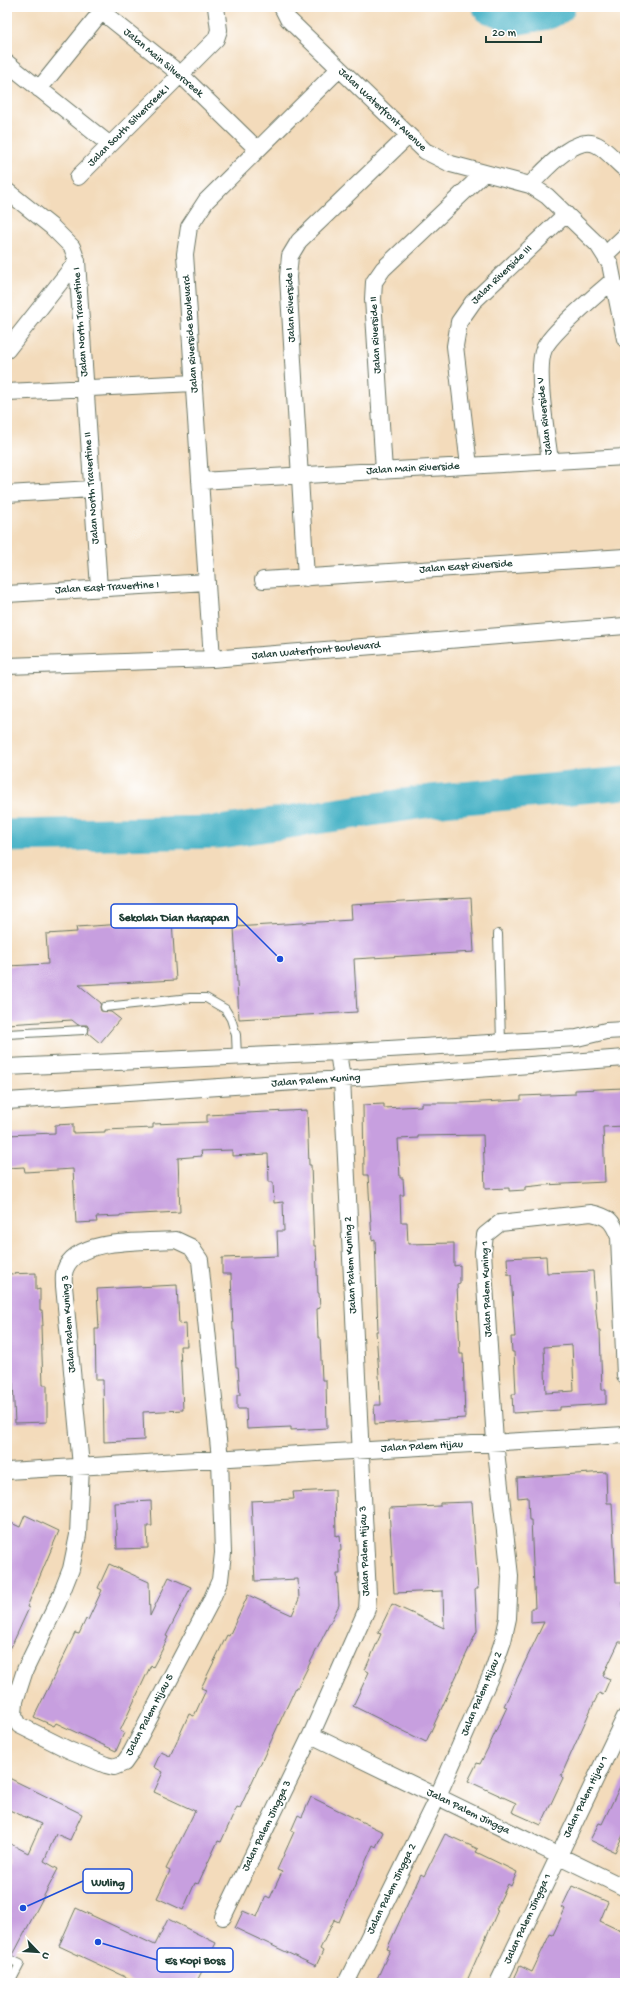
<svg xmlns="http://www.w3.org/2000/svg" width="632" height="1990" viewBox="0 0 632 1990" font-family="'Gochi Hand',sans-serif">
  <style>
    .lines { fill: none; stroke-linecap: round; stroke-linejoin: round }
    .river { stroke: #47b2c6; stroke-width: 33 }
    .building { fill: #c79fdf; fill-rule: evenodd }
    .lane-casing { stroke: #697463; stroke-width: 10 }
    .street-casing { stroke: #697463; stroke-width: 18 }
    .lane { stroke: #fff; stroke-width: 8 }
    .street { stroke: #fff; stroke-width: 16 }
    .labels { text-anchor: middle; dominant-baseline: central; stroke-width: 3.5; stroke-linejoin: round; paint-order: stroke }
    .street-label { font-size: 11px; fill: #1f3d34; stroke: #fff }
    .leader { fill: none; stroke: #1d4ed8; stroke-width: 1.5 }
    .callout-dot { fill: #1d4ed8; stroke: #fff; stroke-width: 1.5 }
    .callout { fill: #fff; stroke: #1d4ed8; stroke-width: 1.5 }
    .callout-label { font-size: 12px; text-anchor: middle; font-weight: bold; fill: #1f3d34 }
  </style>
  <rect width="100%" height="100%" fill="#fff"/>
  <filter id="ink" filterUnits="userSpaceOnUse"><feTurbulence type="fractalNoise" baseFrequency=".025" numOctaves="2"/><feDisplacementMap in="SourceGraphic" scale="8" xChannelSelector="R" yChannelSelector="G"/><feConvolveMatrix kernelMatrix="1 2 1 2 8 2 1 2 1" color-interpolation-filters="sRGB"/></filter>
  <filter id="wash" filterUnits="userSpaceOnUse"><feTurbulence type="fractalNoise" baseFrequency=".012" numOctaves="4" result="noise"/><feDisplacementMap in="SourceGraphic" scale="16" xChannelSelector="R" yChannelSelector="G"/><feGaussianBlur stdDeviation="0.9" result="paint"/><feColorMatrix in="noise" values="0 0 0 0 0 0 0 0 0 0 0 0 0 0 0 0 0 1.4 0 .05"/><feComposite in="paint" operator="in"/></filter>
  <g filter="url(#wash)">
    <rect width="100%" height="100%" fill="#f3dbbb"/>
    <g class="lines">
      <path class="river" d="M 489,7 L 519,18 L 548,13 L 559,7
        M 7,836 L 219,832 L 431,801 L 625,783"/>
    </g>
    <g id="blocks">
      <path class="building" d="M 471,898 L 474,952 L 354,959 L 357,1012 L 239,1019 L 234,927 L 352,920 L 351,905 Z
        M 172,921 L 176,980 L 79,985 L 101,1003 L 100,1007 L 101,1011 L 111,1012 L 120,1019 L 100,1043 L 88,1033 L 89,1029 L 87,1025 L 78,1025 L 72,1020 L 7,1024 L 7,966 L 48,964 L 46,934 L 77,932 L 76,927 Z
        M 624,1088 L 625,1126 L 603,1127 L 605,1182 L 544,1185 L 525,1187 L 525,1190 L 509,1191 L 509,1188 L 485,1189 L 483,1135 L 418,1136 L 418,1138 L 398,1139 L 400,1178 L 403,1178 L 404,1195 L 400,1195 L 401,1222 L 407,1222 L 408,1244 L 454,1243 L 454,1266 L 460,1265 L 460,1283 L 457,1284 L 460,1354 L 463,1354 L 465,1418 L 375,1424 L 374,1405 L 381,1405 L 376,1331 L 378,1331 L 375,1239 L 372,1240 L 368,1175 L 364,1175 L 363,1105 L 384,1104 L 384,1108 L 421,1106 L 421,1103 L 463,1103 L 521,1100 L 521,1096 L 575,1094 L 575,1090 Z
        M 307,1110 L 309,1165 L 311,1165 L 314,1246 L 316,1246 L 318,1293 L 319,1293 L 320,1308 L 317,1309 L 318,1337 L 320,1337 L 322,1380 L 326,1380 L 327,1428 L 291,1430 L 291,1427 L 247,1429 L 246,1409 L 237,1409 L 237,1395 L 240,1395 L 238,1367 L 236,1367 L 234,1330 L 233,1330 L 231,1274 L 222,1274 L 222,1258 L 278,1256 L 277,1231 L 284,1231 L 283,1202 L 274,1203 L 273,1182 L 269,1182 L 268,1154 L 232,1156 L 232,1150 L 201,1151 L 202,1156 L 178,1158 L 180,1212 L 120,1215 L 120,1216 L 96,1217 L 97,1222 L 76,1223 L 73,1169 L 25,1172 L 24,1167 L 7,1168 L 7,1135 L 55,1133 L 55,1125 L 73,1124 L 73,1133 L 105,1132 L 105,1130 L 153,1128 L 153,1124 L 207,1122 L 207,1115 Z
        M 546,1256 L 547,1273 L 593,1271 L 596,1312 L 598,1331 L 600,1331 L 602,1390 L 606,1390 L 606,1404 L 560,1407 L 560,1410 L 513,1413 L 512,1394 L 516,1394 L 514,1352 L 512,1352 L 511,1337 L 515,1337 L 511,1275 L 508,1275 L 507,1258 ZM 572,1345 L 574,1391 L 546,1393 L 544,1347 Z
        M 36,1273 L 36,1290 L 40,1289 L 40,1310 L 42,1310 L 43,1326 L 41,1326 L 43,1385 L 47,1385 L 47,1422 L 15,1423 L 13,1383 L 7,1384 L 7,1274 Z
        M 177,1285 L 179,1324 L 186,1323 L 187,1346 L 180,1346 L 183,1410 L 143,1412 L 144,1440 L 104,1442 L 103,1380 L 96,1380 L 95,1329 L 99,1329 L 97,1289 Z
        M 606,1472 L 607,1503 L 612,1503 L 616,1582 L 622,1582 L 625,1642 L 619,1642 L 603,1676 L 610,1679 L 603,1695 L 599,1693 L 591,1709 L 561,1776 L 563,1778 L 541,1825 L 512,1812 L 516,1803 L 468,1781 L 477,1763 L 480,1764 L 488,1748 L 507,1707 L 504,1706 L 544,1622 L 531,1623 L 531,1608 L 535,1608 L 531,1520 L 529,1520 L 528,1497 L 518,1498 L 517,1478 Z
        M 335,1490 L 336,1536 L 340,1535 L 341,1551 L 339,1551 L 340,1574 L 337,1574 L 339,1605 L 298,1687 L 296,1687 L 240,1808 L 237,1807 L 221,1842 L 218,1841 L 198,1884 L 195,1883 L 183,1910 L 157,1898 L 170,1871 L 166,1869 L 195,1811 L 154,1792 L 163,1772 L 154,1767 L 161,1752 L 170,1756 L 189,1714 L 194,1716 L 206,1690 L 201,1688 L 227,1635 L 229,1636 L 248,1595 L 292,1615 L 299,1599 L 298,1579 L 255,1581 L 251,1501 L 294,1499 L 293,1492 Z
        M 151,1501 L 152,1526 L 147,1526 L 148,1548 L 117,1549 L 115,1503 Z
        M 472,1502 L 478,1589 L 475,1589 L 477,1631 L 426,1742 L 353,1706 L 369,1672 L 365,1670 L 381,1634 L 378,1633 L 392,1604 L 444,1628 L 443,1591 L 394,1593 L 389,1508 L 440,1506 L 440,1503 Z
        M 25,1515 L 59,1531 L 27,1607 L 29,1608 L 7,1656 L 7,1521 L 20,1527 Z
        M 109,1564 L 149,1582 L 150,1616 L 169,1577 L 191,1587 L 166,1636 L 168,1637 L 162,1650 L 153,1667 L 151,1665 L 120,1731 L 124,1733 L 116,1751 L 56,1723 L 54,1726 L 34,1717 L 75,1633 L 79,1634 L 86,1619 L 88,1620 L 102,1590 L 98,1588 Z
        M 625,1776 L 625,1831 L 615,1852 L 590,1840 L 599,1823 L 602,1824 Z
        M 7,1777 L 82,1814 L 70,1840 L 56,1834 L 44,1861 L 58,1869 L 13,1955 L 7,1953 L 7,1842 L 28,1853 L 41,1824 L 7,1809 Z
        M 311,1797 L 383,1832 L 376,1847 L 373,1845 L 339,1922 L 334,1920 L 320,1949 L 323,1951 L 316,1966 L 235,1928 L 243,1911 L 257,1917 L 266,1896 L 270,1898 L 282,1872 L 277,1870 L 294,1832 L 291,1831 L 298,1815 L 302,1817 Z
        M 445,1834 L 478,1849 L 476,1852 L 517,1872 L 511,1886 L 508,1884 L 496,1909 L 498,1910 L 466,1983 L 375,1983 L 390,1950 L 387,1949 L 421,1874 L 424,1876 Z
        M 572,1886 L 608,1902 L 600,1921 L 625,1933 L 625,1983 L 512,1983 L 520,1966 L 532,1972 L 550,1934 L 553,1935 L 565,1909 L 562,1907 Z
        M 76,1908 L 155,1945 L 168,1919 L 216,1943 L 196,1983 L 138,1983 L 59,1946 Z"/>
    </g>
  </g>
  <g filter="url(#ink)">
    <use href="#blocks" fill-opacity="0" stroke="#697463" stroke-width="1"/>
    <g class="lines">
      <g class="lane-casing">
        <path id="lane" d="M 498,934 L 501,1042
          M 105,1007 L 190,998 L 206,998 L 225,1009 L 231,1019 L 236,1035 L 237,1057
          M 7,1034 L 84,1030
          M 7,1958 L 20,1964 L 10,1983"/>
      </g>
      <g class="street-casing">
        <path id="street" d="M 282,7 L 288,19 L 425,151 L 451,164 L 530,185 L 547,196 L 598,245 L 610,264 L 625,339
          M 101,11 L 180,74 L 257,149
          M 7,63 L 110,145
          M 39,89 L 105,7
          M 78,177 L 216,39 L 219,30 L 216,7
          M 530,185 C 544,171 576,133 597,145 C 607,150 616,162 625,169
          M 7,191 L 52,227 L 72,247 L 77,261 L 99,588
          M 605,255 L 625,236
          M 7,350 L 77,261
          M 7,392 L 194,383
          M 550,461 C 547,436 535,370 544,349 C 551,332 598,294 613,280
          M 469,466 L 455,346 L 459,322 L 473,302 L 566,214
          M 384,471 L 373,299 L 374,282 L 383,269 L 484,173
          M 200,481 L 625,457
          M 7,494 L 92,489
          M 306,578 L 288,277 L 290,256 L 299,241 L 408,136
          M 263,580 L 625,557
          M 7,594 L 207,582
          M 212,659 L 185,254 L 189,227 L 206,201 L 339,69
          M 7,666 L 212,659 L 625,626
          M 7,1067 L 338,1052 L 577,1038 L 606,1031 L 625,1030
          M 7,1101 L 342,1079 L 625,1058
          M 176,1240 L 191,1247 L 200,1260 L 220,1459 L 223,1553 L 220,1580 L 210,1603 L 131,1753 L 124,1763 L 114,1767 L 106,1765 L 69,1750 L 19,1725 L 14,1715 L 15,1701 L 25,1670 L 58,1602 L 71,1569 L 78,1535 L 81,1466 L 64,1286 C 64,1281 63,1275 65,1270 C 75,1237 147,1242 176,1240 Z
          M 7,1471 L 625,1435
          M 311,1735 L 625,1888
          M 223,1917 L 311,1735 L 367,1609 L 368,1595 L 342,1079 L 338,1052
          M 347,1981 L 437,1798 L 492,1673 L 503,1641 L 508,1618 L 510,1576 L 495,1442 L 483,1252 L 485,1235 L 500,1223 L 591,1213 C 609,1217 612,1220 619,1237 L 625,1376
          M 498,1983 L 625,1717"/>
      </g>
      <use href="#lane" class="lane"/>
      <use href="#street" class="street"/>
    </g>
  </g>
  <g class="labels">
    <g class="street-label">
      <text transform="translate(163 63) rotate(40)">Jalan Main Silvercreek</text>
      <text transform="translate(382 110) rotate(43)">Jalan Waterfront Avenue</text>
      <text transform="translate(129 126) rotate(-45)">Jalan South Silvercreek I</text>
      <text transform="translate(502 275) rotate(-44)">Jalan Riverside III</text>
      <text transform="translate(291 305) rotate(-92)">Jalan Riverside I</text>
      <text transform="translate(81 322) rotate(-94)">Jalan North Travertine I</text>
      <text transform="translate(191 334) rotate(-94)">Jalan Riverside Boulevard</text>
      <text transform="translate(376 335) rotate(-93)">Jalan Riverside II</text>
      <text transform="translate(545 416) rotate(-96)">Jalan Riverside V</text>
      <text transform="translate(413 469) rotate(-3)">Jalan Main Riverside</text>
      <text transform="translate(92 488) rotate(-94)">Jalan North Travertine II</text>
      <text transform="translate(466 567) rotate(-4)">Jalan East Riverside</text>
      <text transform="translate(107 588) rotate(-3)">Jalan East Travertine I</text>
      <text transform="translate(316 651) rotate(-5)">Jalan Waterfront Boulevard</text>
      <text transform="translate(316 1081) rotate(-4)">Jalan Palem Kuning</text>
      <text transform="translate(351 1265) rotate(-93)">Jalan Palem Kuning 2</text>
      <text transform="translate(487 1289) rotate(-92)">Jalan Palem Kuning 1</text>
      <text transform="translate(69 1324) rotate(-94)">Jalan Palem Kuning 3</text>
      <text transform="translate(422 1447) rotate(-3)">Jalan Palem Hijau</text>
      <text transform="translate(365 1551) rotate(-92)">Jalan Palem Hijau 3</text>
      <text transform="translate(482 1694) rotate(-67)">Jalan Palem Hijau 2</text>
      <text transform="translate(150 1715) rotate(-62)">Jalan Palem Hijau 5</text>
      <text transform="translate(586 1797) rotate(-64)">Jalan Palem Hijau 1</text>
      <text transform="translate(468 1812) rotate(26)">Jalan Palem Jingga</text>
      <text transform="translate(267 1826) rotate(-64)">Jalan Palem Jingga 3</text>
      <text transform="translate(392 1889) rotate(-64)">Jalan Palem Jingga 2</text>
      <text transform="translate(528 1919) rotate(-65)">Jalan Palem Jingga 1</text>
    </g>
  </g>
  <path class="leader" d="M280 959L237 916M23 1908L83 1881M98 1942L157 1960"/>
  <g class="callout-dot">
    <circle cx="280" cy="959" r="4"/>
    <circle cx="23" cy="1908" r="4"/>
    <circle cx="98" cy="1942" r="4"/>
  </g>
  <g class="callout">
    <rect x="111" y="904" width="126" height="24" rx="4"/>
    <rect x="83" y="1869" width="49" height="24" rx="4"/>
    <rect x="157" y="1948" width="76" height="24" rx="4"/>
  </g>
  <g class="callout-label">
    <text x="174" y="921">Sekolah Dian Harapan</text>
    <text x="108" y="1886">Wuling</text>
    <text x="195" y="1964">Es Kopi Boss</text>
  </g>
  <rect width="632" height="1990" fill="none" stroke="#fff" stroke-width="24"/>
  <g transform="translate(38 1952) rotate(115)" stroke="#ffffff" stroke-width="3" paint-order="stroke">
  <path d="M0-3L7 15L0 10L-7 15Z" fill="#1f3d34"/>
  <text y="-6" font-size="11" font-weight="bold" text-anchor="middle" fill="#1f3d34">U</text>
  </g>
  <path d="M486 36v6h55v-6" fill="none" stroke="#1f3d34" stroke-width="2"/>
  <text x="492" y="36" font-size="12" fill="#1f3d34" stroke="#ffffff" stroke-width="3" paint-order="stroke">20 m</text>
</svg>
